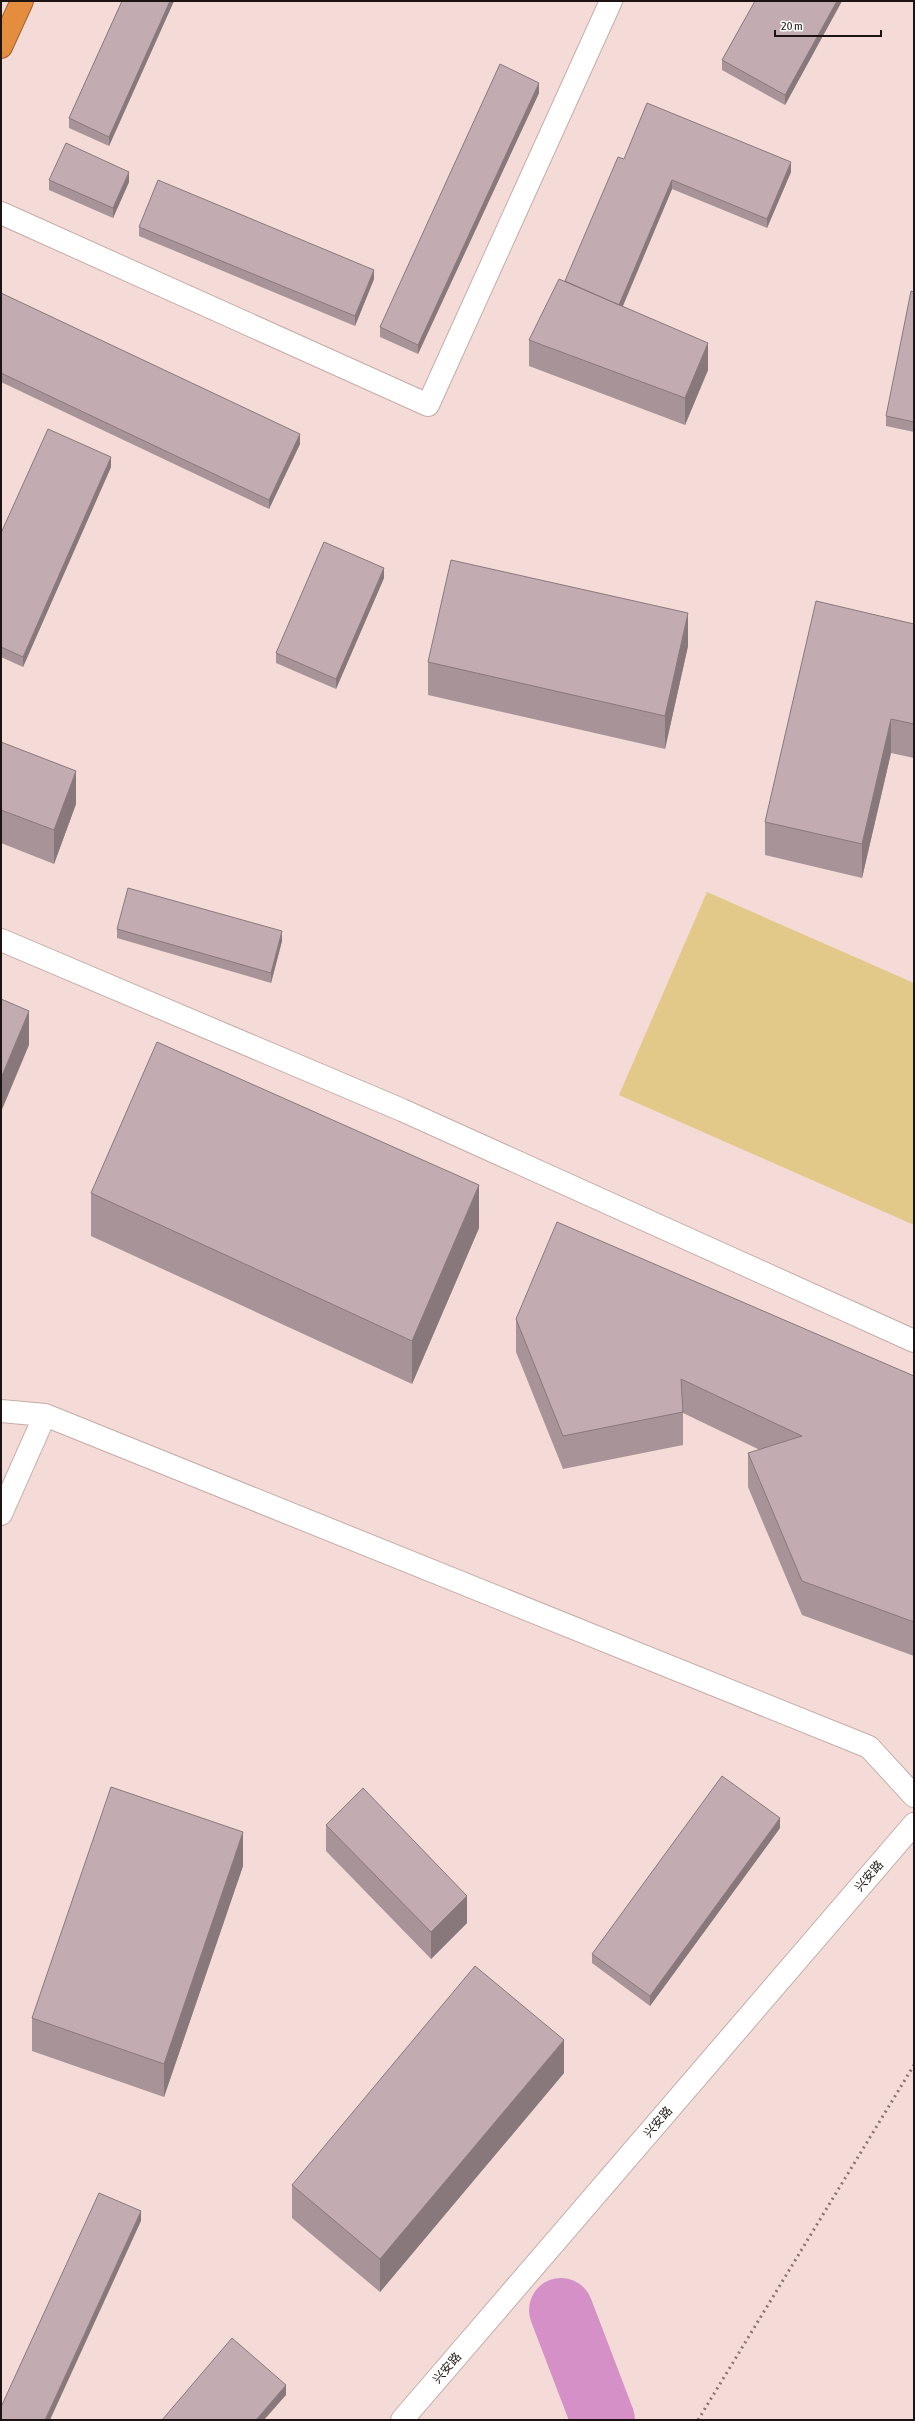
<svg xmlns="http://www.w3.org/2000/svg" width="915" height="2421" viewBox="0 0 915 2421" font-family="'Asap Condensed','Noto Sans SC',sans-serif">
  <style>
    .green { fill: #e3c989 }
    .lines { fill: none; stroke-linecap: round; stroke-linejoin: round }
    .river { stroke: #d490c7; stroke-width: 64 }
    .minor-casing { stroke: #c4ada8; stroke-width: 24 }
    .highway-casing { stroke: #9f622f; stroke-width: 24 }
    .minor { stroke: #fff; stroke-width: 22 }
    .highway { stroke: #e58d3f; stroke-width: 22 }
    .rail { stroke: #867572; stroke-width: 3; stroke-dasharray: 2 4; stroke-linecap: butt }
    .wall { fill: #a89498 }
    .shaded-wall { fill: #88787c }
    .building { fill: #c3acb1; stroke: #88787c }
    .labels { text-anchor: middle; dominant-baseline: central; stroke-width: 3; stroke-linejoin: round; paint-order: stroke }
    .street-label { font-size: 12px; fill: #1c1312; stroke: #fff }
  </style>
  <rect width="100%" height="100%" fill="#f4dbd7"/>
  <path class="green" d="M 707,892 L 914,983 L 914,1225 L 619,1095 Z"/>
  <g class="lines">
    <path class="river" d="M 561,2310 L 603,2420"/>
    <g class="minor-casing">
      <path id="minor" d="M 1,213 L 428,405 L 611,1
        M 1,940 L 402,1110 L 914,1341
        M 1,1411 L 45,1415
        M 1,1514 L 45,1415 L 869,1747 L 914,1796
        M 402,2420 L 914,1824"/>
    </g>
    <g class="highway-casing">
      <path id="highway" d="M 1,47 L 22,1"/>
    </g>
    <use href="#minor" class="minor"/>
    <use href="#highway" class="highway"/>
    <path class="rail" d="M 698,2420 L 914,2065"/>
  </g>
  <path class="wall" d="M 122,1 L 174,1 L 109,146 L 69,128 L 69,118 Z
    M 755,1 L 842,1 L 785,105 L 722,70 L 722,60 Z
    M 539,93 L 418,354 L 380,337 L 380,327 Z
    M 624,159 L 791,172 L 767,228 L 672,189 L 623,306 L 708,370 L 685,425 L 529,366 L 529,340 L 565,281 Z
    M 49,180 L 129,182 L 113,218 L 49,190 Z
    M 139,227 L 374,279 L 355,326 L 139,236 Z
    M 914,292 L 914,432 L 886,426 L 886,416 Z
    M 1,293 L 300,444 L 269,509 L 1,382 Z
    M 111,467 L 23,667 L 1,657 L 1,533 Z
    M 384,578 L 336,689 L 276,663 L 276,653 Z
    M 914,624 L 914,758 L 891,753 L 862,878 L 765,855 L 765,822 Z
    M 688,646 L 665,749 L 428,695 L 428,662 Z
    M 1,742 L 76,804 L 54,864 L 1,843 Z
    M 117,929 L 282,941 L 271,983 L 117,938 Z
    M 91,1193 L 479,1228 L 412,1384 L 91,1236 Z
    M 516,1319 L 914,1376 L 914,1656 L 802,1615 L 748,1487 L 748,1453 L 760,1450 L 683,1413 L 683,1445 L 563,1469 L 516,1352 Z
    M 326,1825 L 467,1923 L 431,1959 L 326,1851 Z
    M 780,1828 L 650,2006 L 592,1963 L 592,1954 Z
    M 243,1866 L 164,2097 L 32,2051 L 32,2018 Z
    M 564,2073 L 380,2292 L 292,2218 L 292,2185 Z"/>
  <path class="shaded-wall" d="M 170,1 L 174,1 L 109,146 L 109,137 Z
    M 837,1 L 842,1 L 785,105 L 785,95 Z
    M 539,83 L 539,93 L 418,354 L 418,345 Z
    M 791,162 L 791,172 L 767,228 L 767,219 Z
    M 129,172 L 129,182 L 113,218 L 113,208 Z
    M 672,180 L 672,189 L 613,329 L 613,319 Z
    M 374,270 L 374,279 L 355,326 L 355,316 Z
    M 708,343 L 708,370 L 685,425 L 685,398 Z
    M 300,434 L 300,444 L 269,509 L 269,500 Z
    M 111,457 L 111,467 L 23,667 L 23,657 Z
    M 384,568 L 384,578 L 336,689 L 336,679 Z
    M 688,613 L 688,646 L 665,749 L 665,716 Z
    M 891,719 L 891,753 L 862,878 L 862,844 Z
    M 76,771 L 76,804 L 54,864 L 54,830 Z
    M 282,931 L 282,941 L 271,983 L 271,973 Z
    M 29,1011 L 29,1045 L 1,1112 L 1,1078 Z
    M 479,1185 L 479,1228 L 412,1384 L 412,1341 Z
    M 780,1818 L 780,1828 L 650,2006 L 650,1996 Z
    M 243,1832 L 243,1866 L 164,2097 L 164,2064 Z
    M 467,1896 L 467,1923 L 431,1959 L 431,1932 Z
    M 564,2040 L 564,2073 L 380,2292 L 380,2259 Z
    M 141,2211 L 141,2221 L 50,2420 L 45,2420 Z
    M 286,2385 L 286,2395 L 264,2420 L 256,2420 Z"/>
  <path class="building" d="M 122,1 L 170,1 L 109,137 L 69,118 Z
    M 755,1 L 837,1 L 785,95 L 722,60 Z
    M 500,64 L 539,83 L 418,345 L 380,327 Z
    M 647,103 L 791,162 L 767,219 L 672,180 L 619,305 L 565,281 L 618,157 L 624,159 Z
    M 66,143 L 129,172 L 113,208 L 49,180 Z
    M 158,180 L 374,270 L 355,316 L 139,227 Z
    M 559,279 L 708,343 L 685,398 L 529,340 Z
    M 911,291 L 914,292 L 914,422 L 886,416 Z
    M 1,293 L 300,434 L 269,500 L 1,373 Z
    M 48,429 L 111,457 L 23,657 L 1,647 L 1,533 Z
    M 324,542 L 384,568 L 336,679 L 276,653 Z
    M 451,560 L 688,613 L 665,716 L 428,662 Z
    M 816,601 L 914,624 L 914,724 L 891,719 L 862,844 L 765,822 Z
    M 1,742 L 76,771 L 54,830 L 1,810 Z
    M 128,888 L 282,931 L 271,973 L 117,929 Z
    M 1,999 L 29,1011 L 1,1078 Z
    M 157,1042 L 479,1185 L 412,1341 L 91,1193 Z
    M 557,1222 L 914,1376 L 914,1622 L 802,1581 L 748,1453 L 802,1436 L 681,1379 L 683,1412 L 563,1436 L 516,1319 Z
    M 722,1776 L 780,1818 L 650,1996 L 592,1954 Z
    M 111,1787 L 243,1832 L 164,2064 L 32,2018 Z
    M 363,1788 L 467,1896 L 431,1932 L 326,1825 Z
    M 475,1966 L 564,2040 L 380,2259 L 292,2185 Z
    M 99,2193 L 141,2211 L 45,2420 L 1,2420 L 1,2407 Z
    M 232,2338 L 286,2385 L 256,2420 L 162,2420 Z"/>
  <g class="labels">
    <g class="street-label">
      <text transform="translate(869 1876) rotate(-49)">兴安路</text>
      <text transform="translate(658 2122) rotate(-49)">兴安路</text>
      <text transform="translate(447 2368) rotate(-49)">兴安路</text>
    </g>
  </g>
  <rect width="915" height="2421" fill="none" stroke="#1c1312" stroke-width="4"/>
  <path d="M775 30v6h106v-6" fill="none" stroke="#1c1312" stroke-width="2"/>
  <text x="781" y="30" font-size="12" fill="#1c1312" stroke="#ffffff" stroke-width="3" paint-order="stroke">20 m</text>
</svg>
